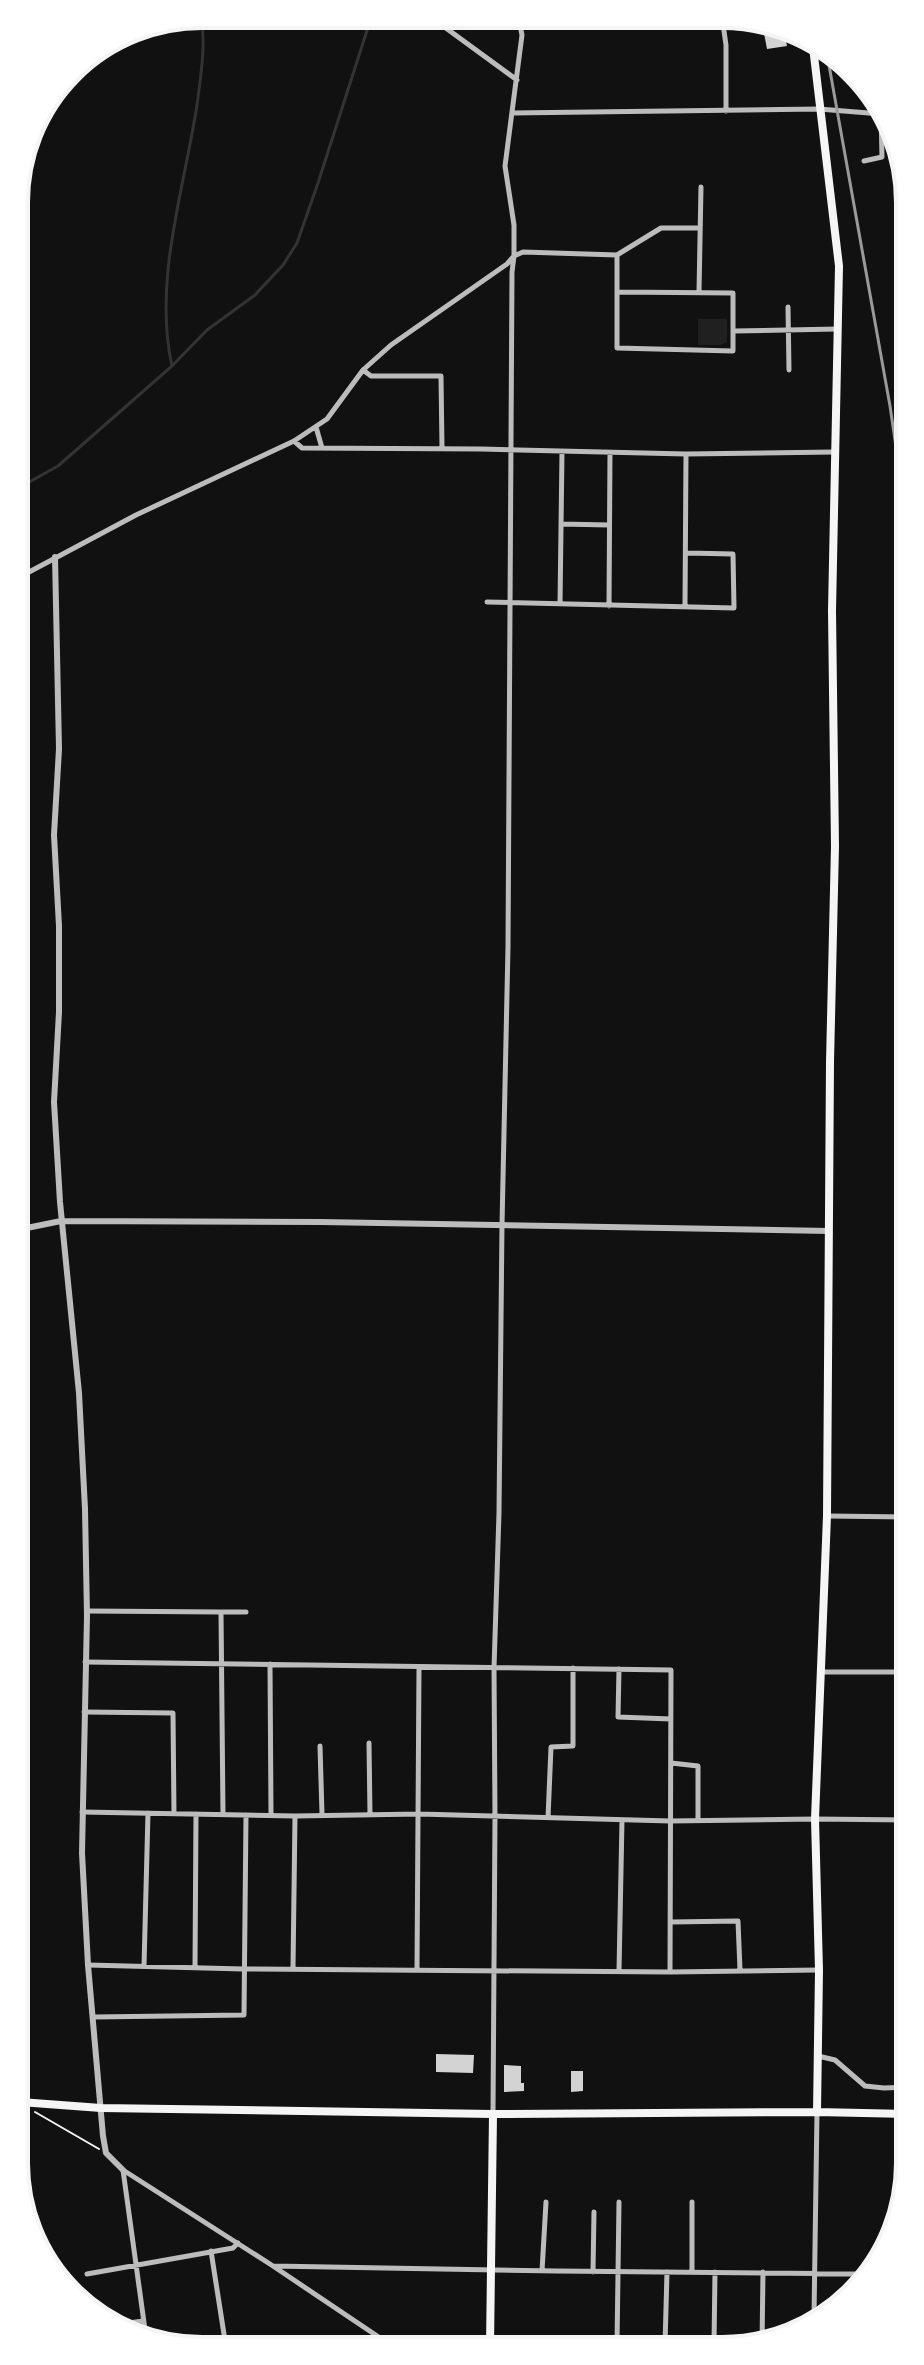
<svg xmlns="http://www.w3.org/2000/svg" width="924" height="2365" viewBox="0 0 924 2365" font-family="'Fira Sans Condensed',sans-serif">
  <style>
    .green { fill: #202020 }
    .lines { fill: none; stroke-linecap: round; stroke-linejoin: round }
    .stream { stroke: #333; stroke-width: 3 }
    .building { fill: #d3d3d3 }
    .path { stroke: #f5f5f5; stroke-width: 2 }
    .minor { stroke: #bcbcbc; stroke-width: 5 }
    .tertiary { stroke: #bcbcbc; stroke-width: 6 }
    .trunk { stroke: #f5f5f5; stroke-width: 8 }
    .rail { stroke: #9a9a9a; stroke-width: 3 }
    .rim { fill: none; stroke: #f5f5f5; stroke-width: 4 }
  </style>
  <rect width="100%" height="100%" fill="#111"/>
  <path class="green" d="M 441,16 L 474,16 L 464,31 Z
    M 698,319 L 727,319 L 727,342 L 720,345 L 698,345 Z"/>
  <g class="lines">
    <path class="stream" d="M 172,366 C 153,281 184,190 197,105 C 201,75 206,45 201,14
      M 15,490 L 58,466 L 172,366 L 207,330 L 255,295 L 283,265 L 297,243 L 318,183 L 372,15"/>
  </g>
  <path class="building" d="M 775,26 L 784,31 L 787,46 L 767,49 L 763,28 Z
    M 436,2054 L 474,2055 L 473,2073 L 436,2072 Z
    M 504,2065 L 521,2066 L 521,2083 L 524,2083 L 524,2091 L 504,2092 Z
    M 571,2071 L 583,2071 L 583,2091 L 571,2092 Z"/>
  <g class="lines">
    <path class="path" d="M 35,2112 L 99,2149"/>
    <path class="minor" d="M 428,15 L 517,80
      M 722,17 L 726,45 L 726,111
      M 512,113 L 819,109 L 881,114
      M 864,161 L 882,157 L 881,114
      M 617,255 L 617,348 L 733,351 L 733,293 L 617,292
      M 699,292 L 701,187
      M 788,307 L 789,370
      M 734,331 L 837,329
      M 363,370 L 371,376 L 441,376 L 442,448
      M 316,427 L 322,448
      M 294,441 L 302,448 L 481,449 L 686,454 L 834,452
      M 561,524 L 609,525
      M 16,579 L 136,515 L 294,441 L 327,419 L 363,370 L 391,345 L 507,264 L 514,256 L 523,252 L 617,255 L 661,228 L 699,228
      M 487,602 L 734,608 L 733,554 L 687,553
      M 560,604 L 562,452
      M 609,606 L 610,453
      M 685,606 L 686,454
      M 828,1516 L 908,1517
      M 87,1611 L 221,1612 L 223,1815
      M 221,1612 L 246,1612
      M 85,1662 L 671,1670 L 670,1972
      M 270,1664 L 271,1814
      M 619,1669 L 618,1717 L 671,1719
      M 820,1672 L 908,1672
      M 84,1712 L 173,1713 L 174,1814
      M 369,1743 L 370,1815
      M 320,1746 L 322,1814
      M 671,1763 L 698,1766 L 698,1819
      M 82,1812 L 295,1816 L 419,1814 L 670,1821 L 815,1819 L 909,1820
      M 548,1818 L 551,1747 L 573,1746 L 573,1668
      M 671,1922 L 738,1921 L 740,1970
      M 88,1965 L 243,1969 L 670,1972 L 819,1970
      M 144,1966 L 148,1813
      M 195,1967 L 196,1814
      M 293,1968 L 295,1816
      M 417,1969 L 419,1668
      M 619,1971 L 622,1820
      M 909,1972 L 899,1971 L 897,2017 L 902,2022 L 909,2022
      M 94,2017 L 244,2015 L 246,1815
      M 818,2056 L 835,2060 L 865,2086 L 884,2088 L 909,2087
      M 493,2113 L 495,1817 L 494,1668 L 499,1513 L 502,1225 L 508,947 L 512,272 L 514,256 L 514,225 L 505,166 L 522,35 L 518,16
      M 123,2170 L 273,2266 L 392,2346
      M 123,2170 L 146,2337
      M 889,2229 L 889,2217
      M 211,2251 L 226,2347
      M 273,2266 L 557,2271 L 872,2274
      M 542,2271 L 546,2202
      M 593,2272 L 594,2212
      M 692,2272 L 692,2202
      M 87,2274 L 233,2248 L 238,2243
      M 814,2316 L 817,2112
      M 122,2324 L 143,2321
      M 617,2345 L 619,2202
      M 665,2345 L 667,2272
      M 714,2345 L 715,2272
      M 762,2345 L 763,2272"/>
    <path class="tertiary" d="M 55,557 L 59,749 L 54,835 L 59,926 L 59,1012 L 54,1102 L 60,1202 L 79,1393 L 85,1509 L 87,1616 L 82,1853 L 88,1965 L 103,2136 L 106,2153 L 123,2170
      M 17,1230 L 61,1221 L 321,1222 L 829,1231"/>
    <path class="trunk" d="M 813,47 L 839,266 L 832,611 L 835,846 L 830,1062 L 827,1516 L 815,1819 L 819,1970 L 817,2112
      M 20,2102 L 101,2108 L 493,2114 L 817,2112 L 909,2114
      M 490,2346 L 493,2114"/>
    <path class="rail" d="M 827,54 L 890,406 L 905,509
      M 895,139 L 896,273 L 904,417"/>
  </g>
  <path d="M0 0H924V2365H0ZM202 28H722A174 174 0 0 1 896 202V2163A174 174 0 0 1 722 2337H202A174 174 0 0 1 28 2163V202A174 174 0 0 1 202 28Z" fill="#fff" fill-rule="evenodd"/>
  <path class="rim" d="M202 28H722A174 174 0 0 1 896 202V2163A174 174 0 0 1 722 2337H202A174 174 0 0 1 28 2163V202A174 174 0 0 1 202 28Z"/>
</svg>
